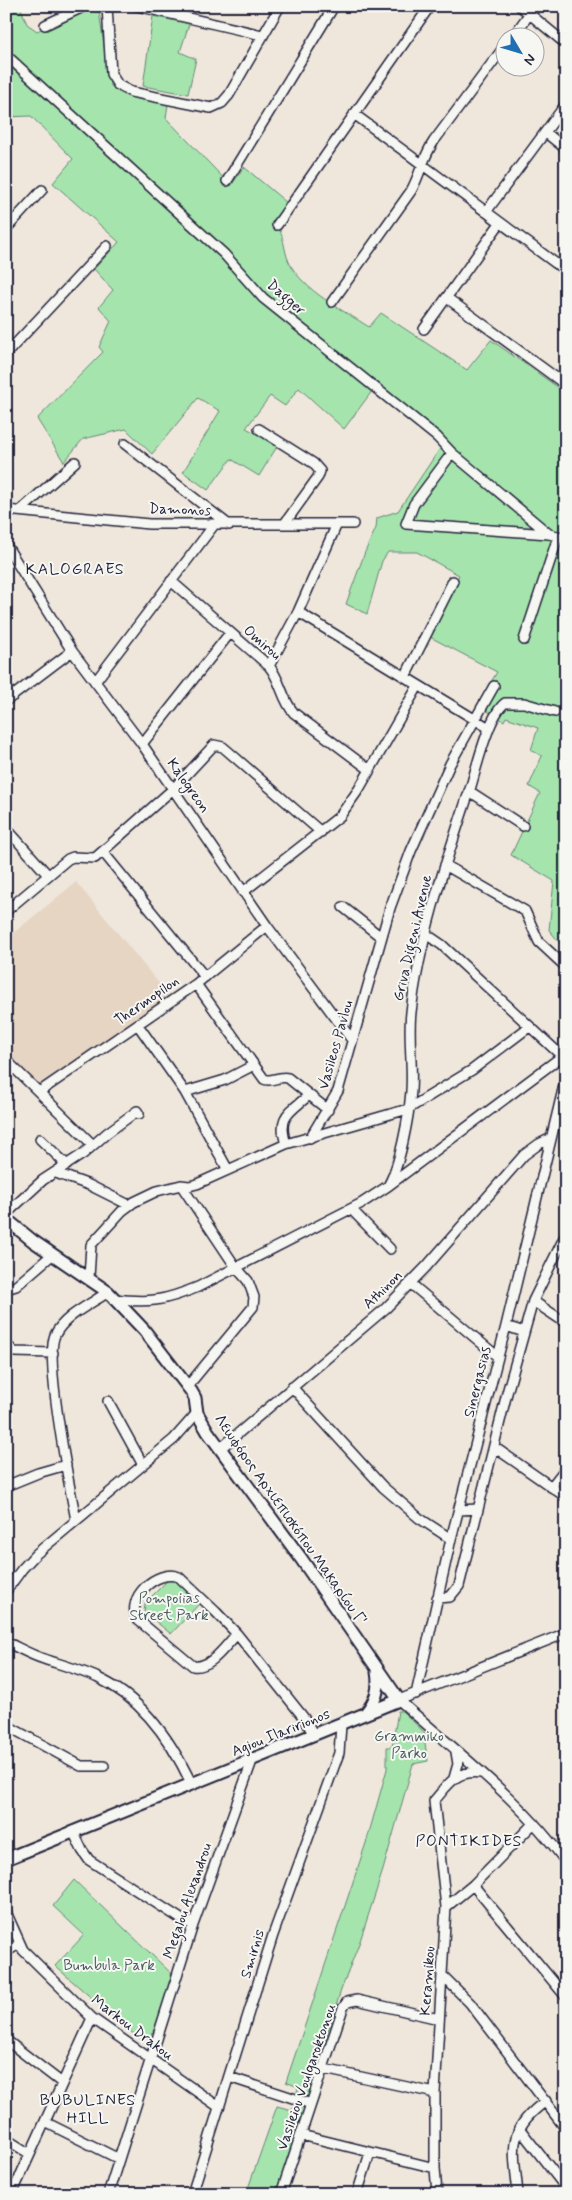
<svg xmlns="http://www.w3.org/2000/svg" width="572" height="2200" viewBox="0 0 572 2200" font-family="Mynerve,sans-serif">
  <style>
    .built { fill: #e6d5c2 }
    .green { fill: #a5e5ad; stroke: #648474 }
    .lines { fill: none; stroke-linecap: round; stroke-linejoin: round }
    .minor-casing { stroke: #22223b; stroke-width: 12 }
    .tertiary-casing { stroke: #22223b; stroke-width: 15 }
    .minor { stroke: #f6f6f2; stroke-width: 9 }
    .tertiary { stroke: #f6f6f2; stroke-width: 11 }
    .labels { text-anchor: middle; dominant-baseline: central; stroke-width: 4; stroke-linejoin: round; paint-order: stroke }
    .street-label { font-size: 15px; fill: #22223b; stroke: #f6f6f2 }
    .park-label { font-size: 15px; fill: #495c5d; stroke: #f6f6f2 }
    .neighbourhood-label { font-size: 16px; letter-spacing: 1px; fill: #22223b; stroke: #f6f6f2 }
  </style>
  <rect width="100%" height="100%" fill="#efe7dc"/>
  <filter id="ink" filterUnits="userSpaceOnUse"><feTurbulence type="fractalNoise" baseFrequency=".02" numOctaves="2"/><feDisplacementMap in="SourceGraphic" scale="10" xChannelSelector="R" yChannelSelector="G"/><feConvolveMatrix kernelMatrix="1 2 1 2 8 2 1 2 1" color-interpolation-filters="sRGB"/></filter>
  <g filter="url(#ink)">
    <path class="built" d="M 76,882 L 170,997 L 39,1086 L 6,1050 L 6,970 L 9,968 L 6,963 L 6,939 Z"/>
    <path class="green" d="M 6,6 L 20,6 L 27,24 L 37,31 L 86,8 L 99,12 L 110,85 L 124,94 L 168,104 L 166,118 L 231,186 L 244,167 L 287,203 L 275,223 C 285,234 283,249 289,262 C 303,291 343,310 369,327 L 381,313 L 467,370 L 491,340 L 566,393 L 566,950 L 549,930 L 554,881 L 511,855 L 540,793 L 529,786 L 542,756 L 531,750 L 538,728 L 506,717 L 504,721 L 477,705 L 497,672 L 430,637 L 459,575 L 417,552 L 388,552 L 382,561 L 367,614 L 346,604 L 365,552 L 376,528 L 377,518 L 398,511 L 445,441 L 378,383 L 344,429 L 299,388 L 285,406 L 270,396 L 246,428 L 278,445 L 259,476 L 231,459 L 208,490 L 183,472 L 220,411 L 198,398 L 152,454 L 126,429 L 83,439 L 64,462 L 37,419 L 103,352 L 99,347 L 111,321 L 99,307 L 113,290 L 94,269 L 119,242 L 53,183 L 73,159 L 31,116 L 6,117 Z
      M 153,16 L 189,24 L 180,52 L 196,59 L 188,94 L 143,86 Z
      M 172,1579 L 177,1580 L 200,1603 L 171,1634 L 144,1612 L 145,1603 L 167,1581 Z
      M 398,1711 L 402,1711 L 425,1733 L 424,1739 L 428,1761 L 413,1764 L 383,1870 L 360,1941 L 341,1990 L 308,2096 L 297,2092 L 298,2087 L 286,2082 L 367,1840 L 387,1769 L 387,1747 L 392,1747 Z
      M 74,1880 L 175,1977 L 153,2032 L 148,2038 L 142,2039 L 128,2030 L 55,1966 L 84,1935 L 53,1906 Z
      M 296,2103 L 306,2109 L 276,2194 L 246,2194 L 277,2106 L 292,2110 Z"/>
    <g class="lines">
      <g class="minor-casing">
        <path id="minor" d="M 107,6 L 111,74 L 118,85 L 131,92 L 211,108 L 222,103 L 229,95 L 280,6
          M 137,6 L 262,35
          M 520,6 L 566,44
          M 45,25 L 85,6
          M 512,38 L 535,6
          M 6,55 L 224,254 L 263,298 L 437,437 L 452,453 L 549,534 L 566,538
          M 354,114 L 566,271
          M 545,132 L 566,149
          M 227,181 L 334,6
          M 486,212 L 566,104
          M 277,225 L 430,6
          M 6,229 L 42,190
          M 447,298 L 566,385
          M 332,302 L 411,191 C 420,175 423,157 434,141 L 504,47
          M 424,329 L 500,223
          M 6,354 L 107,246
          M 259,429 L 313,463 L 320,471 L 318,477 L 285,523
          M 125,444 L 229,525
          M 452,453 L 414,504 L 406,524 L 549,534
          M 6,510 L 149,524 L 353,524
          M 20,511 L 75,462
          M 6,545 L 72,651 L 142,744 L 267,926 L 352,1040
          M 171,581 L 269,666 C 281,680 282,700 294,713 L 370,770
          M 298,612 L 489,728
          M 524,640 L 558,537
          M 269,666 L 298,612 L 337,524
          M 405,677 L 453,581
          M 95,682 L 214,525
          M 6,687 L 13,696
          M 6,701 L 72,651
          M 142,744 L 230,633
          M 469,791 L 523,826
          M 6,828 L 48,875
          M 103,852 L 205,977
          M 445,865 L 525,911 L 539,942 L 566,967
          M 243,892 L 340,816 L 359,789 L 418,686
          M 343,907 L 381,937
          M 6,911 L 68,859 L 73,857 L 95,858 L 173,789 L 214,745 L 223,747 L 230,753 L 321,832
          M 426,934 L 442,945 L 565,1059
          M 196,984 L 264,1079 C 271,1083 279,1075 288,1078 L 328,1110
          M 138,1025 L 185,1092 L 228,1170
          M 6,1060 L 93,1145
          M 39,1092 L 196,984 L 267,926
          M 185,1092 L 225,1080 L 254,1065
          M 310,1138 L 338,1091 L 390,908 L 411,851 L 450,764 L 494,686
          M 40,1139 L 67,1165
          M 286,1144 C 277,1116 289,1113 309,1095
          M 56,1173 L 89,1185 L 129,1205
          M 181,1185 L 235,1266 L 248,1281 L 254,1297 L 253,1307 L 187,1387
          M 388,1186 C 400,1166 409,1116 411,1091 C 413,1065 408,1038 411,1012 C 420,935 447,859 471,786 C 477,766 489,715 505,703 L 524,703 L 555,712
          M 351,1209 L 390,1249
          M 6,1214 L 43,1180 L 83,1154 L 107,1133 L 137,1111 L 139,1114
          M 89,1278 L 91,1245 L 122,1211 L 134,1202 L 157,1191 L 181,1185 L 189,1186 L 197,1184 L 286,1144 L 408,1109 L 472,1070 L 529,1027
          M 410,1283 L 498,1357
          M 6,1289 L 16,1286 L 53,1254
          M 114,1299 C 150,1303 164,1301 198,1287 L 362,1203 L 388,1186 L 561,1057
          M 533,1301 L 566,1323
          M 506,1326 L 524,1332
          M 6,1344 L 14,1352 L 53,1353
          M 292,1387 L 383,1487 L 419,1518 L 451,1539
          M 108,1401 L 143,1465
          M 494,1447 L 566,1497
          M 221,1448 L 386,1308 L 426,1267 L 524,1155 L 539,1144 L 549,1139
          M 6,1486 L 38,1473 L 66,1465
          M 551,1487 L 566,1468
          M 459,1510 L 478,1509
          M 76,1520 C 70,1489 44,1359 55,1335 C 64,1316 91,1304 108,1292
          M 6,1591 L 22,1569 L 36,1554 L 174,1439 L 197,1413
          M 437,1598 L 450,1597 L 459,1586 L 507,1393 L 533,1301 L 566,1234
          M 566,1633 L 399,1700 C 456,1752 520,1799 566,1862
          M 237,1634 C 225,1646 211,1669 193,1666 L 138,1620 C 124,1599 157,1568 179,1577 L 216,1612 L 237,1634 L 304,1718 L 314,1735
          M 6,1642 C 19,1648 31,1655 44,1659 C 62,1665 81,1670 98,1678 C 142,1698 172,1742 192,1785
          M 416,1694 L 451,1539 L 506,1326 L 566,1077
          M 6,1725 L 81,1766 L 104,1766
          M 454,1778 L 458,1764 L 456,1752
          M 73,1831 L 82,1850 L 89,1860 L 181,1919 L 193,1925
          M 473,1885 L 566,1997
          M 446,1907 L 473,1885 L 534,1823
          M 6,1912 L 23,1950 L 92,2018 L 219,2107
          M 6,1952 L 19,1944
          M 443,1976 L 470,2003 L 566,2129
          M 6,2040 L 62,2083
          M 324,2069 L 435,2093
          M 229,2077 L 311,2104
          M 45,2122 L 119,2159
          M 519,2128 L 566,2188
          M 301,2135 L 435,2168
          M 6,2139 L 30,2154
          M 12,2194 L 92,2018
          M 108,2194 L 193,1925 L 252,1761
          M 192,2194 L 273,1935 L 339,1753 L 341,1725
          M 281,2194 L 343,2008 L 347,2002 L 357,2000 L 439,2019
          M 357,2194 L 370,2153
          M 437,2194 L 435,2168 L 435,2093 L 446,1907 L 434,1801 C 449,1784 455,1770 481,1773
          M 518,2194 C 514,2150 505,2130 546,2101"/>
      </g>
      <g class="tertiary-casing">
        <path id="tertiary" d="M 6,1219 L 33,1241 L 108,1292 L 144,1330 L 191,1391 L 195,1398 L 197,1413 L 208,1432 L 300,1557 L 399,1700 L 6,1859
          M 365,1714 C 376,1701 380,1689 377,1672"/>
      </g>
      <use href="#minor" class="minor"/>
      <use href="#tertiary" class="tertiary"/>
    </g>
  </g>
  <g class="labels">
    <g class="street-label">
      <text transform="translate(286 298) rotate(41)">Dagger</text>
      <text transform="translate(180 510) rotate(2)">Damonos</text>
      <text transform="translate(262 643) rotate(41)">Omirou</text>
      <text transform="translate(188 786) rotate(55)">Kalogreon</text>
      <text transform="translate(413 938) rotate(-77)">Griva Digeni Avenue</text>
      <text transform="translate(147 1001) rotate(-35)">Thermopilon</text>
      <text transform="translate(336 1045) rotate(-74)">Vasileos Pavlou</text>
      <text transform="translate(383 1290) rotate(-44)">Athinon</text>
      <text transform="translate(478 1382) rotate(-76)">Sinergasias</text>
      <text transform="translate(290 1520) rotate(55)">Λεωφόρος Αρχιεπισκόπου Μακαρίου Γ'</text>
      <text transform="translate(281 1733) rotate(-22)">Agiou Ilaririonos</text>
      <text transform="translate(188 1901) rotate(-71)">Megalou Alexandrou</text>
      <text transform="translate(253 1954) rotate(-73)">Smirnis</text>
      <text transform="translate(428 1981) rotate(-86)">Keramikou</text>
      <text transform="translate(132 2028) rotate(37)">Markou Drakou</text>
      <text transform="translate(307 2077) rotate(-71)">Vasileiou Voulgaroktonou</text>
    </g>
    <g class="park-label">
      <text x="169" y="1599">Pompoiias<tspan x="169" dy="17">Street Park</tspan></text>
      <text x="409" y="1737">Grammiko<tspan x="409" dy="17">Parko</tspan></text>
      <text x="109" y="1966">Bumbula Park</text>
    </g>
    <g class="neighbourhood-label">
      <text x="75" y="569">KALOGRAES</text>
      <text x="469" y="1841">PONTIKIDES</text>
      <text x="88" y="2100">BUBULINES<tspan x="88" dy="18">HILL</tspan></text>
    </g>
  </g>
  <rect width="572" height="2200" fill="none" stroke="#f6f6f2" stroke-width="25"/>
  <rect x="12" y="12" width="547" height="2175" fill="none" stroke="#22223b" stroke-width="2" filter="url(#ink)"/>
  <g transform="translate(520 52) rotate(128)"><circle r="24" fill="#f6f6f2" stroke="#a1a1a9"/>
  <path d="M0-4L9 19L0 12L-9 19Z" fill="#1f6fb2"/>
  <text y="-8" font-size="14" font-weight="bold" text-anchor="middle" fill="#22223b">N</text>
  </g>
</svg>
